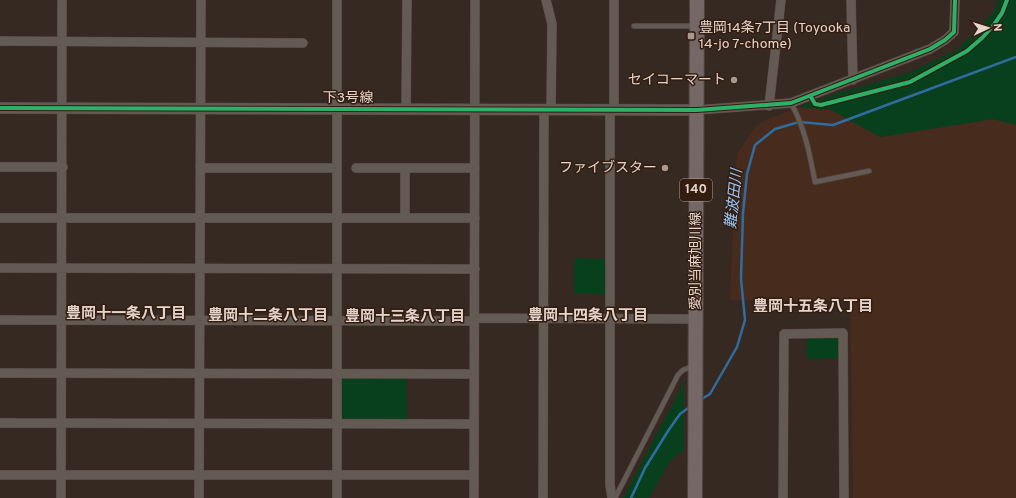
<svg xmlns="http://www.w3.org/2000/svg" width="1016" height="498" viewBox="0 0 1016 498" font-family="Overpass,'Noto Sans JP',sans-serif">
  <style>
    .built { fill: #472c1d }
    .green { fill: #08401e }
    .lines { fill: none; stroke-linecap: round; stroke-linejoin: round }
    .stream { stroke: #316ca1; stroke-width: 2.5 }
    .service-casing { stroke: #51443f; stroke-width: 6 }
    .minor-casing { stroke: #51443f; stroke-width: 10 }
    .tertiary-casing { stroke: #51443f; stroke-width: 12 }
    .primary-casing { stroke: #51443f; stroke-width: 16 }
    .service { stroke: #645a54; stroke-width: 4.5 }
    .minor { stroke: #645a54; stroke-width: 9 }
    .tertiary { stroke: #645a54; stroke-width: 11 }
    .primary { stroke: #756765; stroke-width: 14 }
    .cycleway-casing { stroke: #331c10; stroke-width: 6 }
    .cycleway { stroke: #2db169; stroke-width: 4 }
    .poi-dot { fill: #a89890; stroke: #331c10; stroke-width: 1.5 }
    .labels { text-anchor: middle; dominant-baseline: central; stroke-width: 3; stroke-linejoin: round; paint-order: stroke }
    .shield { fill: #331c10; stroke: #b09d94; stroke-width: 1 }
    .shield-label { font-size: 13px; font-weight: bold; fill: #e5d4cc }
    .poi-label { font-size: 14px; fill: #e5d4cc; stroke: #331c10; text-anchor: end }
    .street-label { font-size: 14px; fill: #e5d4cc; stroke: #331c10 }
    .water-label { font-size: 15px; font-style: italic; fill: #94c5f6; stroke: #331c10 }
    .neighbourhood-label { font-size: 15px; font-weight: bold; fill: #e5d4cc; stroke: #331c10 }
  </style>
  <rect width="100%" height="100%" fill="#362921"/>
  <path class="built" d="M 799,107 L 831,110 L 880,137 L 993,119 L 1016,125 L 1016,498 L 853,498 L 850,300 L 730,300 L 737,154 L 755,127 L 764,121 Z"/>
  <path class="green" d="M 998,0 L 1016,0 L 1016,125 L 993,119 L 880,137 L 831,110 L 799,107 L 835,94 L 908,73 L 957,50 L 994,12 Z
    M 574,258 L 605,259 L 605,294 L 574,294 Z
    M 835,337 L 840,342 L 840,358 L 807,359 L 806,338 Z
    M 337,374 L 406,374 L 407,425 L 337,424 Z
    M 686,379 L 684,387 L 684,450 L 670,461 L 649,498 L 623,498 Z"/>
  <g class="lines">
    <path class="stream" d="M 700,400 L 710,394 L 737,347 L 745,320 L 741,279 L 743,213 L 747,174 L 755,145 L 775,129 L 799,122 L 833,125 L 1016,57
      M 631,498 L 645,468 L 668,431 L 680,414 L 691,406"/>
    <g class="service-casing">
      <path id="service" d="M 634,26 L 695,26
        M 791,103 C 805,128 810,155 815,182 L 869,171
        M 615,498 L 678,375 L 683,370 L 693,366"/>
    </g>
    <g class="minor-casing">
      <path id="minor" d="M 546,0 L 552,24 L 551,110
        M 614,0 L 614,110
        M 851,0 L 853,80
        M 0,41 L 303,43
        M 769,106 L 781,0
        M 406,110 L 407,0
        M 610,110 L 610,485 L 612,498
        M 697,110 L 791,103 L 930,49 L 945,40 L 954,32 L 955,0
        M 0,167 L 63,167
        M 200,168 L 337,168
        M 356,168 L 475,168
        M 405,168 L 405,217
        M 0,218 L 475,218
        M 0,268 L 475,269
        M 474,318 L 695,319
        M 0,320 L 474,321
        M 0,373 L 474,374
        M 0,423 L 474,424
        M 0,475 L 474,475
        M 61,498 L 62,0
        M 199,498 L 201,0
        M 337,498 L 337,0
        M 474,498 L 475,0
        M 543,498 L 544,110
        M 783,498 L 784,334 L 843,333 L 844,498"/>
    </g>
    <g class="tertiary-casing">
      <path id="tertiary" d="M 0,108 L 697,110"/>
    </g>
    <g class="primary-casing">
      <path id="primary" d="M 695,498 L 697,0"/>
    </g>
    <use href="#service" class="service"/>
    <use href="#minor" class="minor"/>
    <use href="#tertiary" class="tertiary"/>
    <use href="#primary" class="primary"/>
    <g class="cycleway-casing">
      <path id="cycleway" d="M 811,97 L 815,104 L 821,105 L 910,82 L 967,51 L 982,38 L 993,26 L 1002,13 L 1007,0
        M 0,108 L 697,110 L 791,103 L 930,49 L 945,40 L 954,32 L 955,0"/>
    </g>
    <use href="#cycleway" class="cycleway"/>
  </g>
  <g class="poi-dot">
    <rect x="687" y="32" width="8" height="8" rx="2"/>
    <circle cx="734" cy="80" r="4"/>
    <circle cx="665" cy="168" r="4"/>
  </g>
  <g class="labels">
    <rect class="shield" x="680" y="179" width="32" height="22" rx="3"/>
    <g class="shield-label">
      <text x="696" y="190">140</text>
    </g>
    <g class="poi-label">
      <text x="699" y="28" text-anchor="start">豊岡14条7丁目 (Toyooka<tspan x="699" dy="16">14-jo 7-chome)</tspan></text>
      <text x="726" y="80">セイコーマート</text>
      <text x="657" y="168">ファイブスター</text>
    </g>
    <g class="street-label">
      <text x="348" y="98">下3号線</text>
      <text transform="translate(696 261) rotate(-90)">愛別当麻旭川線</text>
    </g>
    <g class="water-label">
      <text transform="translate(735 199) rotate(-84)">難波田川</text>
    </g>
    <g class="neighbourhood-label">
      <text x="813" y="307">豊岡十五条八丁目</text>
      <text x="126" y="314">豊岡十一条八丁目</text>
      <text x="268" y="316">豊岡十二条八丁目</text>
      <text x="588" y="316">豊岡十四条八丁目</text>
      <text x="405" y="317">豊岡十三条八丁目</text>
    </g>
  </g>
  <g transform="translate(988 28) rotate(86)" stroke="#331c10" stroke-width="3" paint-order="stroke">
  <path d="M0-3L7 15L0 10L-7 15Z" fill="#e5d4cc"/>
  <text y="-6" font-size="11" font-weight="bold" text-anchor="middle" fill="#e5d4cc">N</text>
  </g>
</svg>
